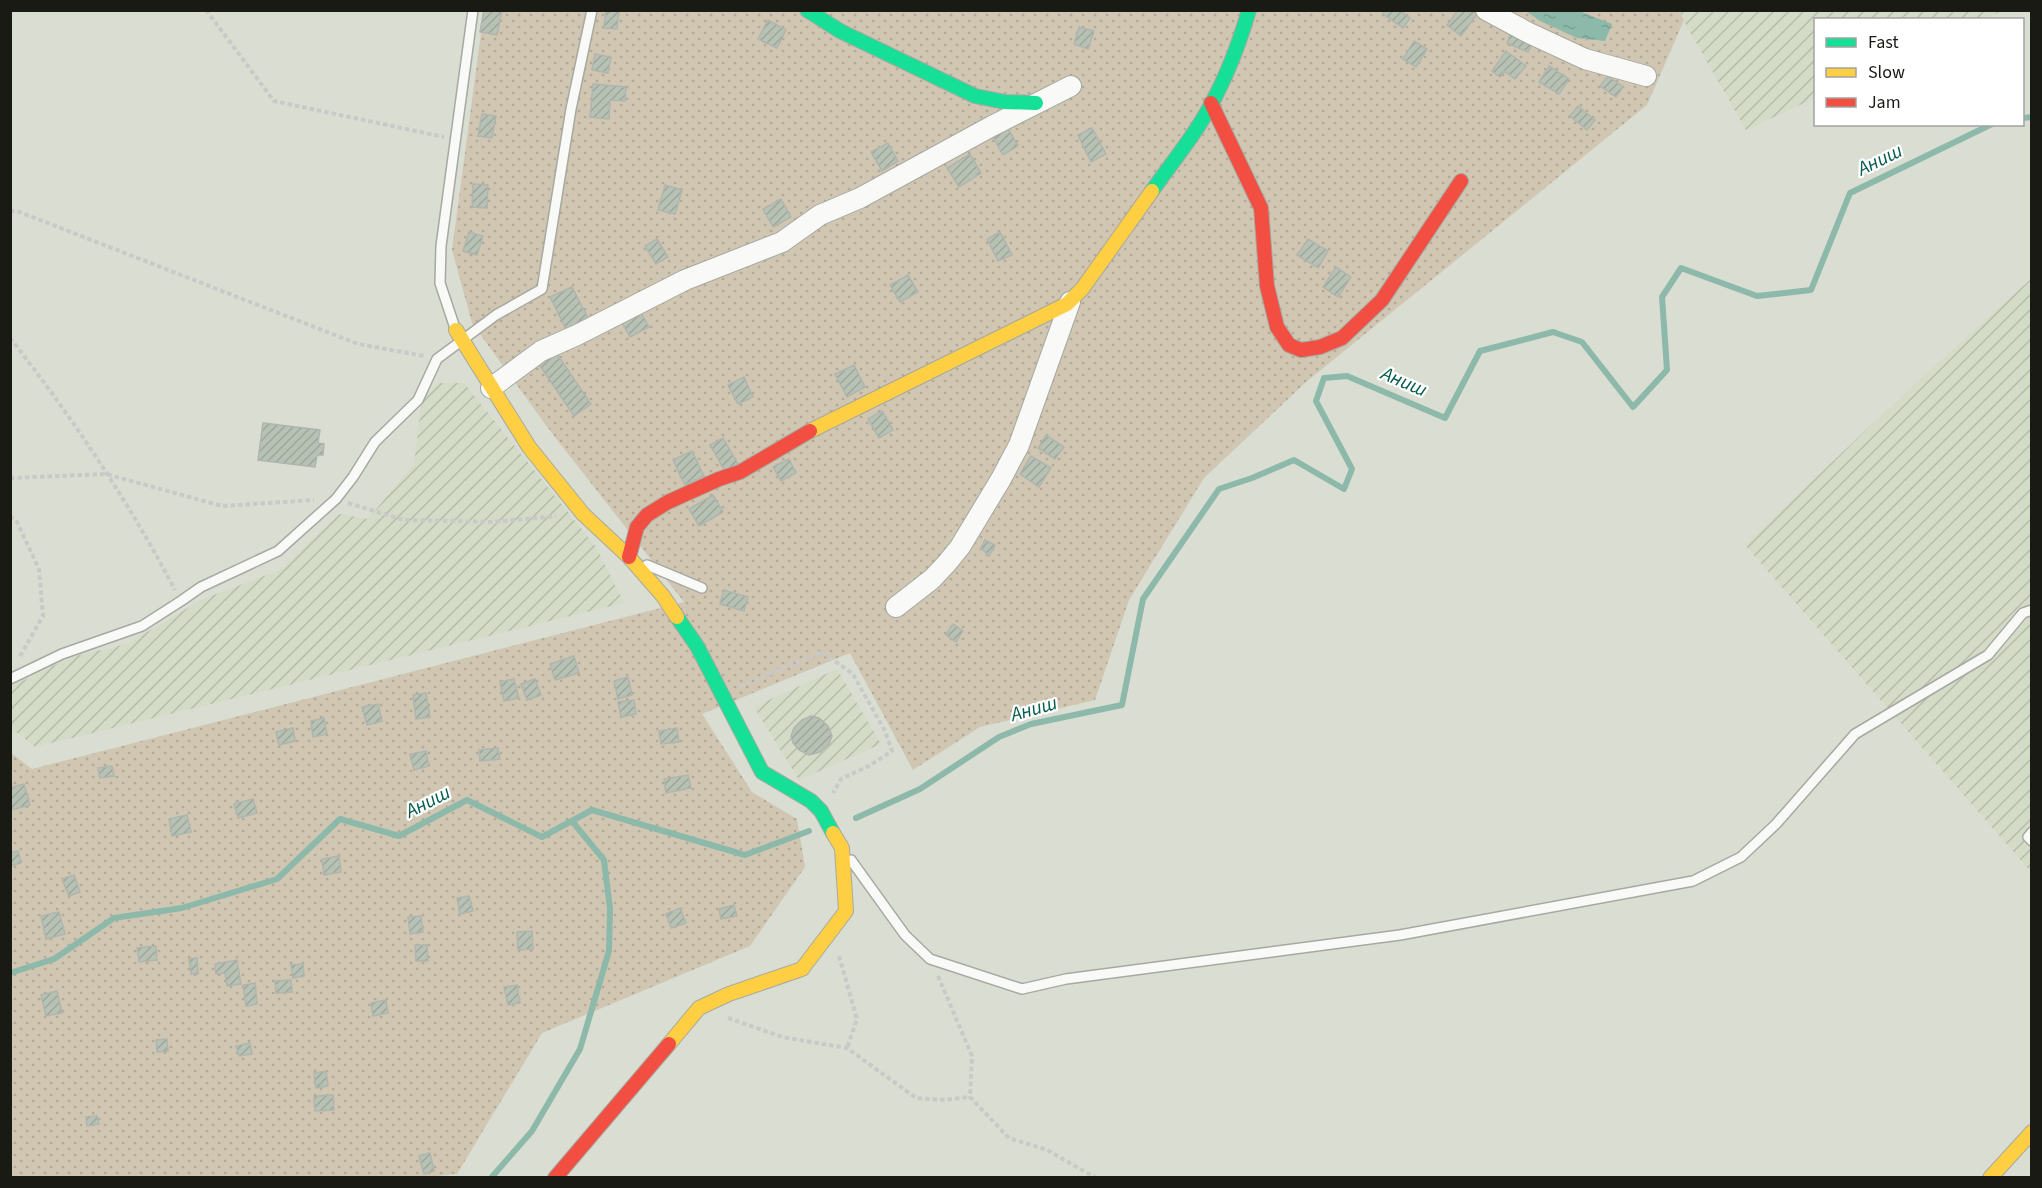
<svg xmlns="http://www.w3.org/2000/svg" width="2042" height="1188" viewBox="0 0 2042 1188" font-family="'Source Sans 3',sans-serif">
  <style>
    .industrial { fill: url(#industrial-furrows) }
    .garden { fill: url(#garden-dots) }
    .water { fill: url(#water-ripples) }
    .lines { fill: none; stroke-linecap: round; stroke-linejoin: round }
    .stream { stroke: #8cb9aa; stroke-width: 6 }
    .building { fill: url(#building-hatch); stroke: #b0b5ae; stroke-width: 1.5 }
    .lane-casing { stroke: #a6a9a0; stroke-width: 12 }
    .street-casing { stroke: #a6a9a0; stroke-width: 22 }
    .fast-casing { stroke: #a6a9a0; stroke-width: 16 }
    .slow-casing { stroke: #a6a9a0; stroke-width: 16 }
    .jam-casing { stroke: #a6a9a0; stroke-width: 16 }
    .path { stroke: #c9c9c7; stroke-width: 4; stroke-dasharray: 4.5 3; stroke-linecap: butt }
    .lane { stroke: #f9faf8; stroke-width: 9 }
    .street { stroke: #f9faf8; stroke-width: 20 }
    .fast { stroke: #16e098; stroke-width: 14 }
    .slow { stroke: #ffcf43; stroke-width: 14 }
    .jam { stroke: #f24e42; stroke-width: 14 }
    .labels { text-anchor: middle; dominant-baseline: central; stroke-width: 4.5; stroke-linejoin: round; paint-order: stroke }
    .water-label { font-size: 20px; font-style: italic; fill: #045d4d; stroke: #fff }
  </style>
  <defs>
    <pattern id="industrial-furrows" width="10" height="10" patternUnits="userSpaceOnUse" patternTransform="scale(1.5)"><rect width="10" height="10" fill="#d4dcc7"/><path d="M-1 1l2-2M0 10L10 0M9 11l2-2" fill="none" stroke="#b5bcaa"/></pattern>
    <pattern id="garden-dots" width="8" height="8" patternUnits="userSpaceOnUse" patternTransform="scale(1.5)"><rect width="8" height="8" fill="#d0c6b2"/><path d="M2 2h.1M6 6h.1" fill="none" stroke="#b2aa98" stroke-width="1.8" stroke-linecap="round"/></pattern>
    <pattern id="water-ripples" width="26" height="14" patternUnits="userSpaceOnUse" patternTransform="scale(1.5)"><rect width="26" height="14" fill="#8cb9aa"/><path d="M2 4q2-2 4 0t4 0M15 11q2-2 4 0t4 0" fill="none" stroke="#789e91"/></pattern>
    <pattern id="building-hatch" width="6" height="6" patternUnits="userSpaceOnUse" patternTransform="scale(1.5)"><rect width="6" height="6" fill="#b7c2b5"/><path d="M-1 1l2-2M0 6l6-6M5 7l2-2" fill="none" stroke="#9da69b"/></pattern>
  </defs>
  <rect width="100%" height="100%" fill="#d9ddd2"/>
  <path class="industrial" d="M 1678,11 L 2002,11 L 1982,20 L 1816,20 L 1815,98 L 1746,130 Z
    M 2031,279 L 2031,872 L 1745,545 L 1908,390 Z
    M 439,383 L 464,383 L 596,547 L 624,603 L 35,747 L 11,728 L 10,687 L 71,657 L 127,644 L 203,599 L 280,570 L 339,514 L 368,519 L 414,464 L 422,399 Z
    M 837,669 L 881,744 L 799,780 L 754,707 Z"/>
  <path class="garden" d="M 1678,10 L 1684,20 L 1647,105 L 1306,382 L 1204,478 L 1129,600 L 1095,700 L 980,727 L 913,770 L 850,653 L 702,714 L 752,792 L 797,819 L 805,867 L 750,946 L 542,1033 L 457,1174 L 420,1178 L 11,1177 L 10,752 L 32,769 L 684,602 L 551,432 L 472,323 L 452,250 L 484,11 Z"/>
  <path class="water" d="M 1526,11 L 1579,11 L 1612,24 L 1605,41 L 1577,38 L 1540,21 Z"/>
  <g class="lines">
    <path class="stream" d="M 2022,118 L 2032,117
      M 856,818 L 920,789 L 999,737 L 1031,724 L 1122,705 L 1143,599 L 1219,489 L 1252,478 L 1294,460 L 1344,489 L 1352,469 L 1316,401 L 1324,378 L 1347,376 L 1445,418 L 1480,351 L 1553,332 L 1582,342 L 1633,407 L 1667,370 L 1662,297 L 1681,268 L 1757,296 L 1811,290 L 1850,193 L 1992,124
      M 10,973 L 54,959 L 114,918 L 182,908 L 277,879 L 340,819 L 399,836 L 467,800 L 542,837 L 592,810 L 745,855 L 809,831
      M 491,1178 L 532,1131 L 580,1049 L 609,951 L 610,909 L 604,860 L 572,821"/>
  </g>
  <path class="building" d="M 484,10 L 502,10 L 497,35 L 480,32 Z
    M 606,10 L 619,10 L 617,29 L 604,28 Z
    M 1385,10 L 1405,10 L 1403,14 L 1410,18 L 1403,28 L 1383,14 Z
    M 1458,10 L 1472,10 L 1477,14 L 1461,36 L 1447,25 Z
    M 768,20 L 786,30 L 777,48 L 758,39 Z
    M 1079,27 L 1094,31 L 1088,49 L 1074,44 Z
    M 1511,33 L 1533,42 L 1528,52 L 1507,43 Z
    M 1414,41 L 1427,49 L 1416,67 L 1403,59 Z
    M 1506,51 L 1526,66 L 1515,79 L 1504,71 L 1500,77 L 1492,71 Z
    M 595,54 L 611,57 L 608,73 L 592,70 Z
    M 1549,66 L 1569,79 L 1559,94 L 1539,82 Z
    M 1608,76 L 1623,87 L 1616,97 L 1600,86 Z
    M 593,84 L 626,87 L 625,101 L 610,100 L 609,119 L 590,117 Z
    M 1578,106 L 1595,120 L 1587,130 L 1570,116 Z
    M 482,114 L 496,116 L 492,138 L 478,136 Z
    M 1007,127 L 1018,146 L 1003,155 L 992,135 Z
    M 1092,128 L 1106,154 L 1091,162 L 1078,135 Z
    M 888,143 L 898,161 L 882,171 L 871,152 Z
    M 970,154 L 981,173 L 959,187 L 947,168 Z
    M 473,184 L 488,185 L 487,208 L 472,207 Z
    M 665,185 L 682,190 L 675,214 L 658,210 Z
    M 781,199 L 791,217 L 773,227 L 763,209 Z
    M 469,232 L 483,236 L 477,255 L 463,251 Z
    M 1000,232 L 1012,255 L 998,261 L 987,239 Z
    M 657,239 L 668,257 L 656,264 L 645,246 Z
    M 1308,239 L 1328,251 L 1318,268 L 1297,255 Z
    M 1336,267 L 1351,277 L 1338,297 L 1323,287 Z
    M 908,275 L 918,292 L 900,302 L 890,285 Z
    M 572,287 L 588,318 L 566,329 L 550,297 Z
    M 640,311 L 649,327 L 630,337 L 621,321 Z
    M 555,351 L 591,404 L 574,416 L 538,363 Z
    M 854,365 L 865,387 L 847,397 L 835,374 Z
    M 744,377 L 753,397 L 738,404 L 728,385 Z
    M 882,411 L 893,430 L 879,438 L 868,419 Z
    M 263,423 L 320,430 L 318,443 L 324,444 L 323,455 L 317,455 L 315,467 L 258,460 Z
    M 1046,435 L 1064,447 L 1055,459 L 1038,448 Z
    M 723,438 L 738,464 L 725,471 L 710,445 Z
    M 692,451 L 704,476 L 685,485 L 673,460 Z
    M 1031,456 L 1051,468 L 1039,487 L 1020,474 Z
    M 789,459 L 796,473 L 781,481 L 773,467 Z
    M 713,495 L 723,512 L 699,526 L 689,509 Z
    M 985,540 L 995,545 L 989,556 L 981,548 Z
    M 724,590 L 748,597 L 744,611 L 720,604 Z
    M 953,624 L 963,631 L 956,642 L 946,635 Z
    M 574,656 L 579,673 L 555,680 L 550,664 Z
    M 628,677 L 632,695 L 618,699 L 614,681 Z
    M 514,679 L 519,698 L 504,701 L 500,682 Z
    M 535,679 L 541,695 L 527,700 L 521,684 Z
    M 426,693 L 430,717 L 416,719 L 413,695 Z
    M 634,700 L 636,714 L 621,717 L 618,702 Z
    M 378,704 L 382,721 L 367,725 L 362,707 Z
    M 811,716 L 819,718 L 828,726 L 832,736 L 829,744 L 820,752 L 809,755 L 799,750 L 793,743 L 791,736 L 794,728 L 802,720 Z
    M 324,718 L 327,734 L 313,737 L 311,721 Z
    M 293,728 L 295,741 L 279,745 L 276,732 Z
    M 677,728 L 679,742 L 661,744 L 659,731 Z
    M 498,748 L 500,759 L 480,761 L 479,750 Z
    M 426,751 L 429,766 L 414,770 L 410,754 Z
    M 112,766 L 114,776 L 100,778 L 98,768 Z
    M 688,775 L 691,788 L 666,793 L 664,779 Z
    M 24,784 L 30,805 L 11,810 L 10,788 Z
    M 253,799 L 257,813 L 238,818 L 234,804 Z
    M 187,815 L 191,832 L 172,836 L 169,819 Z
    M 18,851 L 21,863 L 10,866 L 10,853 Z
    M 339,856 L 341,872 L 324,875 L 322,859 Z
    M 74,875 L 80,892 L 69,896 L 62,879 Z
    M 469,896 L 473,911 L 460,914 L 457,898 Z
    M 734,905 L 737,916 L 721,919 L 719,909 Z
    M 680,908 L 686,923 L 671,928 L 666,914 Z
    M 59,912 L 65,934 L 46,939 L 41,916 Z
    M 421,916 L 423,932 L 410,934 L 408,917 Z
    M 532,931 L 533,949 L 518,950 L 517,932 Z
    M 415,945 L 427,945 L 428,961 L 416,961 Z
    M 156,946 L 157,960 L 139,962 L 137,948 Z
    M 197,958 L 198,974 L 191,974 L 189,959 Z
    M 237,960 L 241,984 L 227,986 L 225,973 L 216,974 L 215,964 Z
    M 303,964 L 304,976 L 293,978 L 291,965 Z
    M 291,980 L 292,992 L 276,993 L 275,981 Z
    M 255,983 L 257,1004 L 246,1006 L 243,985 Z
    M 517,985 L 520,1003 L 508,1005 L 504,987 Z
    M 57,991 L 62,1013 L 46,1016 L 41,995 Z
    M 386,1000 L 388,1013 L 373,1016 L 371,1003 Z
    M 167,1039 L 168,1051 L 157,1052 L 156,1040 Z
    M 250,1043 L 252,1054 L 239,1056 L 236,1046 Z
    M 326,1071 L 328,1086 L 316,1088 L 314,1073 Z
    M 333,1095 L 334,1110 L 315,1111 L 314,1096 Z
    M 97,1116 L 99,1124 L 87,1126 L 86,1117 Z
    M 430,1153 L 434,1171 L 424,1174 L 419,1156 Z"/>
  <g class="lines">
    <g class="lane-casing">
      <path id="lane" d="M 455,328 L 440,283 L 441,246 L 473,10
        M 647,565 L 702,588
        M 10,679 L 62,654 L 142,626 L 181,601 L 201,587 L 278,551 L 336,499 L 353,477 L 375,442 L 418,400 L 437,359 L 496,315 L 542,289 L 571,109 L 592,10
        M 2032,832 L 2028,837 L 2032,841
        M 851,860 L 905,935 L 930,959 L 1022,989 L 1066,979 L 1400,935 L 1693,881 L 1741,857 L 1776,824 L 1855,734 L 1988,655 L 2023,613 L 2032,610"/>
    </g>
    <g class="street-casing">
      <path id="street" d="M 1486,10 L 1527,32 L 1585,59 L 1646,76
        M 491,388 L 541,351 L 577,335 L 685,280 L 782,242 L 820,215 L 860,198 L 992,126 L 1071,86
        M 896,607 L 932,579 L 947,563 L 960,547 L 1001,479 L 1019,445 L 1070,302"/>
    </g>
    <g class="fast-casing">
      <path id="fast" d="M 807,10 L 840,31 L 975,96 L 1005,102 L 1036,103
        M 1152,191 C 1168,168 1186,146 1201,122 C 1222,88 1238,48 1249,10
        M 677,617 L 697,646 L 762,772 L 811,801 L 821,811 L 833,833"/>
    </g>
    <g class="slow-casing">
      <path id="slow" d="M 456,330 L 529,447 L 583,514 L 629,557 L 663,596 L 677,617
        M 810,431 L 1067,304 L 1082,289 L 1152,191
        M 669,1044 L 699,1008 L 729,994 L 802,969 L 846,911 L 842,848 L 833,833
        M 1990,1178 L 2032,1132"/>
    </g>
    <g class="jam-casing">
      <path id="jam" d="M 1211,103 L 1261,208 L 1267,286 L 1277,327 L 1289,345 L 1301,350 L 1320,347 L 1342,338 L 1382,300 L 1461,181
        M 629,557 L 637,527 L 647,515 L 668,502 L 719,479 L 740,472 L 810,431
        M 555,1178 L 669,1044"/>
    </g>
    <path class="path" d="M 206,10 L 274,101 L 444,137
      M 10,211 L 17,211 L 358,344 L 425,356
      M 10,338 C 71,415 130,504 175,590
      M 10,478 L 106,474 L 222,506 L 314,500
      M 348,503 L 404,520 L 493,522 L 556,516
      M 10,516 L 17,522 L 39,569 L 43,616 L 19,658
      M 740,686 L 822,652 L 853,674 L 885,731 L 892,751 L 869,766 L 841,779 L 833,793
      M 839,956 L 857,1019 L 847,1048
      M 938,976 L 972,1056 L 970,1097 L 1009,1138 L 1047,1150 L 1096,1178
      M 728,1018 L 782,1037 L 847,1048 L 916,1098 L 943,1100 L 970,1097"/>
    <use href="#lane" class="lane"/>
    <use href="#street" class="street"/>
    <use href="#fast" class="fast"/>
    <use href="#slow" class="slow"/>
    <use href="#jam" class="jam"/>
  </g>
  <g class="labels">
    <g class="water-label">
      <text transform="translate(1880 160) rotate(-26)">Аниш</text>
      <text transform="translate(1404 382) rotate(23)">Аниш</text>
      <text transform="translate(1034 709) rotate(-16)">Аниш</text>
      <text transform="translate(428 802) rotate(-27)">Аниш</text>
    </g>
  </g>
  <rect width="2042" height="1188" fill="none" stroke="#181a13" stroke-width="24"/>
  <rect x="1814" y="18" width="210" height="108" fill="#ffffff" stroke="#a3a3a1" stroke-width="1.5"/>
  <rect x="1826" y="38" width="30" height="9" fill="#16e098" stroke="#a3a3a1" stroke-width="1.5"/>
  <text x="1868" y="48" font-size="18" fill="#181a13">Fast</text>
  <rect x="1826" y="68" width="30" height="9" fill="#ffcf43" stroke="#a3a3a1" stroke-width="1.5"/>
  <text x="1868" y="78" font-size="18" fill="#181a13">Slow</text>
  <rect x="1826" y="98" width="30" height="9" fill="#f24e42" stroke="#a3a3a1" stroke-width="1.5"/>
  <text x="1868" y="108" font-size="18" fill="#181a13">Jam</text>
</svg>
